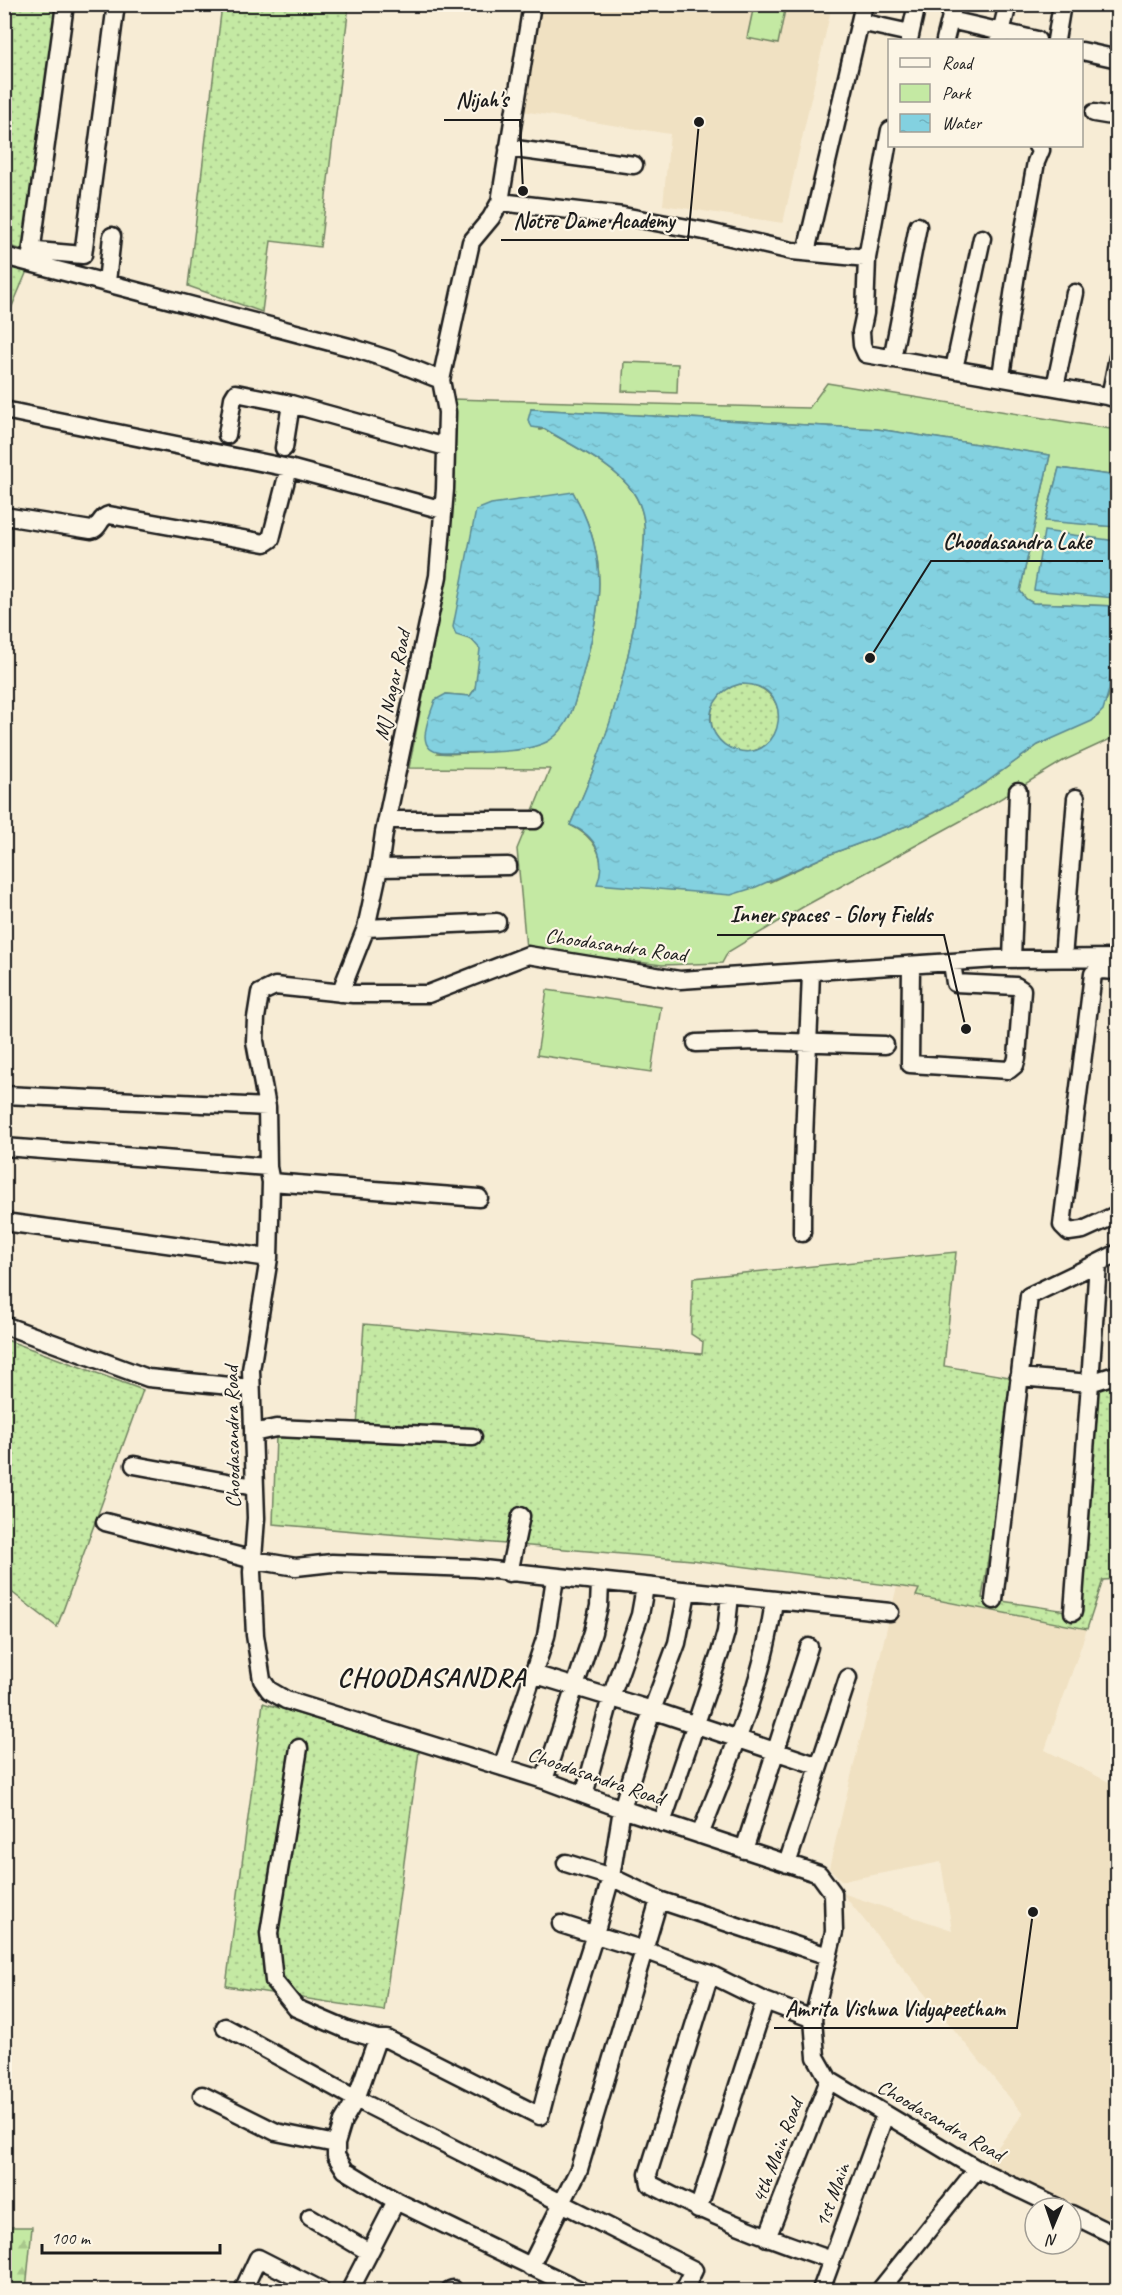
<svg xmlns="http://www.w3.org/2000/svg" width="1122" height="2295" viewBox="0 0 1122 2295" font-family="Caveat,sans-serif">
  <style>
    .built { fill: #f0e1c2 }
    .grass { fill: url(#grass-dots); stroke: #708260; stroke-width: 1.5 }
    .forest { fill: url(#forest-firs); stroke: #708260; stroke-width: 1.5 }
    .green { fill: #c4e9a3; stroke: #708260; stroke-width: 1.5; fill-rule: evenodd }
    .water { fill: url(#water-ripples); stroke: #5a8992; stroke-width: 1.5; fill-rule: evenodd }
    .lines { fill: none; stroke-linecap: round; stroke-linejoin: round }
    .minor-casing { stroke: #1c1c1c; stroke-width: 21 }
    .minor { stroke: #fcf5e5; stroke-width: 16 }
    .labels { text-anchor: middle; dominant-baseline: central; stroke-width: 4.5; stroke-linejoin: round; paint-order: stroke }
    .street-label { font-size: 21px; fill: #1c1c1c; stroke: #fcf5e5 }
    .district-label { font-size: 27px; font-weight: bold; letter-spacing: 1.5px; fill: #1c1c1c; stroke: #fcf5e5 }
    .leader { fill: none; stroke: #1c1c1c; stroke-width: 2 }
    .callout-dot { fill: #1c1c1c; stroke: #fcf5e5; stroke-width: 2 }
    .callout-label { font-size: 22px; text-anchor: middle; font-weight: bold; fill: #1c1c1c; stroke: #fcf5e5; stroke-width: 4.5; stroke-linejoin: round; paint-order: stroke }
  </style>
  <defs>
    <pattern id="grass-dots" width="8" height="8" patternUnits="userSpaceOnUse" patternTransform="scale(1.5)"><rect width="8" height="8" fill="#c4e9a3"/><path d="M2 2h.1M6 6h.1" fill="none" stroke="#a8c78c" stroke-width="1.8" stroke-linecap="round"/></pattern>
    <pattern id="forest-firs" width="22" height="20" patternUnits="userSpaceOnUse" patternTransform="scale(1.5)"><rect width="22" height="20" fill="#c4e9a3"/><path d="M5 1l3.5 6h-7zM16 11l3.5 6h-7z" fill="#a8c78c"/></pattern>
    <pattern id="water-ripples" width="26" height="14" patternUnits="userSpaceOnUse" patternTransform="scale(1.5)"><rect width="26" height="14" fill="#83d1e0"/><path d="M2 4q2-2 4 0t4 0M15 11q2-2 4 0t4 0" fill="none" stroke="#71b3c0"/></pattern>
  </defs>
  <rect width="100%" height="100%" fill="#f7ecd5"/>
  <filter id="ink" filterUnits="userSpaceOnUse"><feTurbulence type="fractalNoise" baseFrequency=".0167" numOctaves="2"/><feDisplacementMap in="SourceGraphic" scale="12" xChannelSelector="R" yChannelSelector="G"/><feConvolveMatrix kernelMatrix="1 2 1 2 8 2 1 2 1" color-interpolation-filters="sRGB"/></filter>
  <g filter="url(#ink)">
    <path class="built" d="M 537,5 L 832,5 L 783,223 L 663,205 L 670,134 L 516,110 Z
      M 897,1586 L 919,1589 L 917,1597 L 1087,1629 L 1045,1750 L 1117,1786 L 1117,2224 L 985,2164 L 1023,2114 L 842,1893 L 952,1930 L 941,1862 L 842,1881 L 829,1868 Z"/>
    <path class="grass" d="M 4,5 L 61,5 L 27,251 L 5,245 Z
      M 222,5 L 349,5 L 320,247 L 271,241 L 262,312 L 188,286 Z
      M 5,264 L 27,271 L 5,323 Z
      M711 718a34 34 0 1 1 68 0a34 34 0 1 1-68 0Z
      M 956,1252 L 944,1366 L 1016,1378 L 982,1598 L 1073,1612 L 1092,1389 L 1117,1382 L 1117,1579 L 1103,1580 L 1087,1629 L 916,1596 L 919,1589 L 692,1560 L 273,1524 L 276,1436 L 356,1442 L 364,1324 L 702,1354 L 703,1342 L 691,1334 L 693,1278 Z
      M 4,1339 L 143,1390 L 57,1627 L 5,1587 Z
      M 263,1703 L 419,1751 L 384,2011 L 226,1986 Z"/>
    <path class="forest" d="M 5,2227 L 32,2227 L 26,2290 L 5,2290 Z"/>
    <path class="green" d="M 754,5 L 786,5 L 778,44 L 747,38 Z
      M 624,362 L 678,364 L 677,393 L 622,391 Z
      M 827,383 L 1117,430 L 1117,476 L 1059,468 L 1045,520 L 1116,527 L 1117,483 L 1117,736 L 1063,761 L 990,805 L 803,907 L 728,952 L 722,963 L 662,965 L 526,948 L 517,849 L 550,769 L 409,768 L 437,625 L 452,496 L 451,399 L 809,408 ZM 531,409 L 877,429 L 1050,455 L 1020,591 L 1026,599 L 1033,603 L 1115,606 L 1108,697 L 1098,716 L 1038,745 L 985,783 L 934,813 L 909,825 L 828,855 L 770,882 L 598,883 C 607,857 594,836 570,825 C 608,743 633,660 641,571 C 644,543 650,517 633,492 C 615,465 572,446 544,429 L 540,430 ZM 573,492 C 611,559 601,606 582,677 C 575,700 571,726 549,740 C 532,751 459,755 437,753 L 446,694 L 470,696 L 475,689 L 481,652 L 479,646 L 472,640 Z
      M 547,990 L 661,1007 L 651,1072 L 537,1055 Z"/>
    <path class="water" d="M 531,409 L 877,429 L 1050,455 L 1020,591 L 1026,599 L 1033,603 L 1115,606 L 1109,690 L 1103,710 L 1092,721 L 1038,745 L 985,783 L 958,800 L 909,825 L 828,855 L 756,887 L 731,895 L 597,884 C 607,858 596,835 570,825 C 607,744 633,661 641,571 C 644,543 650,517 633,492 C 615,465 572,446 545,429 L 532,427 L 528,420 ZM 740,684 C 798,681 785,764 736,750 C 727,748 720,742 715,734 C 703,712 718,689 740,684 Z
      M 1059,468 L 1117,476 L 1116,527 L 1045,521 Z
      M 573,492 C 611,560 601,606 582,677 C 575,700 572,725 550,740 C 526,755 471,752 442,753 C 412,750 430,717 435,700 L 446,694 L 470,696 L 475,689 L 480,649 L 472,640 L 456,635 L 453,627 L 476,510 L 491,504 Z
      M 1044,531 L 1116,541 L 1114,598 L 1034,590 Z"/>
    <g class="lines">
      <g class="minor-casing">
        <path id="minor" d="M 950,20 L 1037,40
          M 860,22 L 910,33
          M 909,40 L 917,4
          M 945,40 L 954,4
          M 999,40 L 1008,4
          M 1056,40 L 1062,4
          M 1082,51 L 1118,59
          M 1094,113 L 1118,117
          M 890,130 L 867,258 L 865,313 L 861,332 L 862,345 L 866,354 L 1118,398
          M 508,148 L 634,165
          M 500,202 L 623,216 L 704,231 L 792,251 L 867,258
          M 806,252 L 864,4
          M 4,256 L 353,348 L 391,360 L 441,380
          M 30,261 L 65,4
          M 35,263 L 37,251 L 83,255 L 116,4
          M 107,282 L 112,236
          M 892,359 L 918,226
          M 954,369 L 982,238
          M 1001,376 L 1016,274 L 1036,162 L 1041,150 L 1037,146
          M 1055,387 L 1075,293
          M 1110,397 L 1118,357
          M 4,410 L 289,468 L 443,510
          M 227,435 L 233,398 L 236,393 L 291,404 L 446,447
          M 284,448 L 291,404
          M 4,516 L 91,530 C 100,529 99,517 109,515 L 265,543 L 271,539 L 289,468
          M 387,820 L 535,820
          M 379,868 L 508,866
          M 366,928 L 497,922
          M 1063,958 L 1076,798
          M 1012,959 L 1018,791
          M 911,966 L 910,1064 L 1009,1070 L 1015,1065 L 1017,1058 L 1022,990 L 1016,986 L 955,983 L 952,963
          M 1118,971 L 1100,970 L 1093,974 L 1062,1225 L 1069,1232 L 1083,1230 L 1118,1214
          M 340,993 L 366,928 L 379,868 L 384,833 L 438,576 L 445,489 L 447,412 L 441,380 L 471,242 L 491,218 L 500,202 L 532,4
          M 696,1043 L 757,1041 L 885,1045
          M 4,1095 L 267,1107
          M 4,1147 L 268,1167
          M 271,1182 L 479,1198
          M 4,1222 L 269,1258
          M 802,1233 C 802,1146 808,1059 811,972
          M 1118,1253 L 1098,1263 L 1090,1383 L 1118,1374
          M 4,1325 L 148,1378 L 251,1388
          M 1019,1377 L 1090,1383 L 1073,1612
          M 253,1433 L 276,1428 L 473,1437
          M 134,1465 L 254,1487
          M 105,1522 L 254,1560 L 296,1567 L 332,1563 L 474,1568 L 890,1612
          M 509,1573 L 521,1516
          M 994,1600 L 1029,1296 L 1098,1263
          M 533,1674 L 652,1710 L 819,1766
          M 299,1748 L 269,1933 L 274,1981 L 296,2008 L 347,2030 L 377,2039 L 387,2039 L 540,2116 L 554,2062 L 595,1934 L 611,1877 L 622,1809 L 652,1710 L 677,1643 L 687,1592
          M 502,1767 L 546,1636 L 555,1578
          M 544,1780 L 593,1632 L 599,1606 L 600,1583
          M 584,1795 L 611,1697 L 640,1615 L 645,1587
          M 662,1823 L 720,1653 L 726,1632 L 730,1596
          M 700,1835 C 730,1758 764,1682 774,1600
          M 744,1850 L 809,1647
          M 566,1863 L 611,1877 L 659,1900 L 828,1956
          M 787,1864 L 848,1678
          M 561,1924 L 644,1950 L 710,1974 L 765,2001 L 813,2019
          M 710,1974 L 648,2174 L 650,2184 C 710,2216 768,2238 832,2260
          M 225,2027 L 356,2099 L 694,2270 L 684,2290
          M 377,2039 L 356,2099 L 343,2121 L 336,2144 L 336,2156 L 345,2170 L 396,2201 L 580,2290
          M 202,2095 L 276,2132 L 336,2144
          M 1059,2208 L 977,2169 L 829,2080 L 816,2057 L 813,2019 L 834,1932 L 833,1893 L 819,1874 L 622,1809 L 544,1780 L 286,1700 L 269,1690 L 262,1680 L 255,1635 L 252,1572 L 256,1518 L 251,1370 L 269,1258 L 271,1182 L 268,1167 L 267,1107 L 255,1041 L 256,1018 L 260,993 L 275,986 L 353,994 L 428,994 L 528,955 L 680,980 L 997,959 L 1118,958
          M 698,2210 L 765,2001
          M 1071,2214 L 1118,2237
          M 310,2217 L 369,2252
          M 767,2238 L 829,2080
          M 530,2267 L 579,2169 L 659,1900
          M 243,2290 L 258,2258 L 321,2290
          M 350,2290 L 396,2201
          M 450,2290 L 453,2289
          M 821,2290 L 885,2115
          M 880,2290 L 977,2169"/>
      </g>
      <use href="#minor" class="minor"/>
    </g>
  </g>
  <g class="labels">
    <g class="street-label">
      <text transform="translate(392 685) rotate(-78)">MJ Nagar Road</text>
      <text transform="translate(616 945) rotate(8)">Choodasandra Road</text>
      <text transform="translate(232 1437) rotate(-91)">Choodasandra Road</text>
      <text transform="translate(596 1776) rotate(19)">Choodasandra Road</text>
      <text transform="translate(941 2120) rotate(30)">Choodasandra Road</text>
      <text transform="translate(777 2151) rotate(-69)">4th Main Road</text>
      <text transform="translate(832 2195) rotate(-70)">1st Main</text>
    </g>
    <g class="district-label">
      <text x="432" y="1677">CHOODASANDRA</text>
    </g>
  </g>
  <path class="leader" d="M523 191L520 120H444M699 122L688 240H501M870 658L931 561H1103M966 1029L944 935H717M1033 1912L1017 2028H774"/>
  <g class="callout-dot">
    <circle cx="523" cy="191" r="6"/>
    <circle cx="699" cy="122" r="6"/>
    <circle cx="870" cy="658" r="6"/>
    <circle cx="966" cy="1029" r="6"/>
    <circle cx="1033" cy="1912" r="6"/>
  </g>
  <g class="callout-label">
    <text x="482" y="107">Nijah's</text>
    <text x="594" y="228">Notre Dame Academy</text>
    <text x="1017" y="549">Choodasandra Lake</text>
    <text x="831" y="922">Inner spaces - Glory Fields</text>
    <text x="895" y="2016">Amrita Vishwa Vidyapeetham</text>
  </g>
  <rect width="1122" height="2295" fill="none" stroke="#fcf5e5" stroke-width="24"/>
  <rect x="12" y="12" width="1098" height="2271" fill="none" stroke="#1c1c1c" stroke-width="2" filter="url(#ink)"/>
  <rect x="888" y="39" width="195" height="108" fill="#fcf5e5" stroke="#a29e95" stroke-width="1.5"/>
  <rect x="900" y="58" width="30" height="9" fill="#fcf5e5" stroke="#a29e95" stroke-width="1.5"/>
  <text x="942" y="69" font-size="18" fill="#1c1c1c">Road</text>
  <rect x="900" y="84" width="30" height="18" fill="#c4e9a3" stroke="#a29e95" stroke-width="1.5"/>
  <text x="942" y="99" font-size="18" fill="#1c1c1c">Park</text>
  <rect x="900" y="114" width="30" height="18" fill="url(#water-ripples)" stroke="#a29e95" stroke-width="1.5"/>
  <text x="942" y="129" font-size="18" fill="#1c1c1c">Water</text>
  <g transform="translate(1053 2226) rotate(182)"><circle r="28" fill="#fcf5e5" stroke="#a29e95" stroke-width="1.5"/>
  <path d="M0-4.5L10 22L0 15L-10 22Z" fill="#1c1c1c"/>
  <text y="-9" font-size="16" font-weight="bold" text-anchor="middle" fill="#1c1c1c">N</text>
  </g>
  <path d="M42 2244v9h178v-9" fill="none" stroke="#1c1c1c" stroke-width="3"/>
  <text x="51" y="2244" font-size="18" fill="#1c1c1c" stroke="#fcf5e5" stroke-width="4.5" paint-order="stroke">100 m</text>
</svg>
